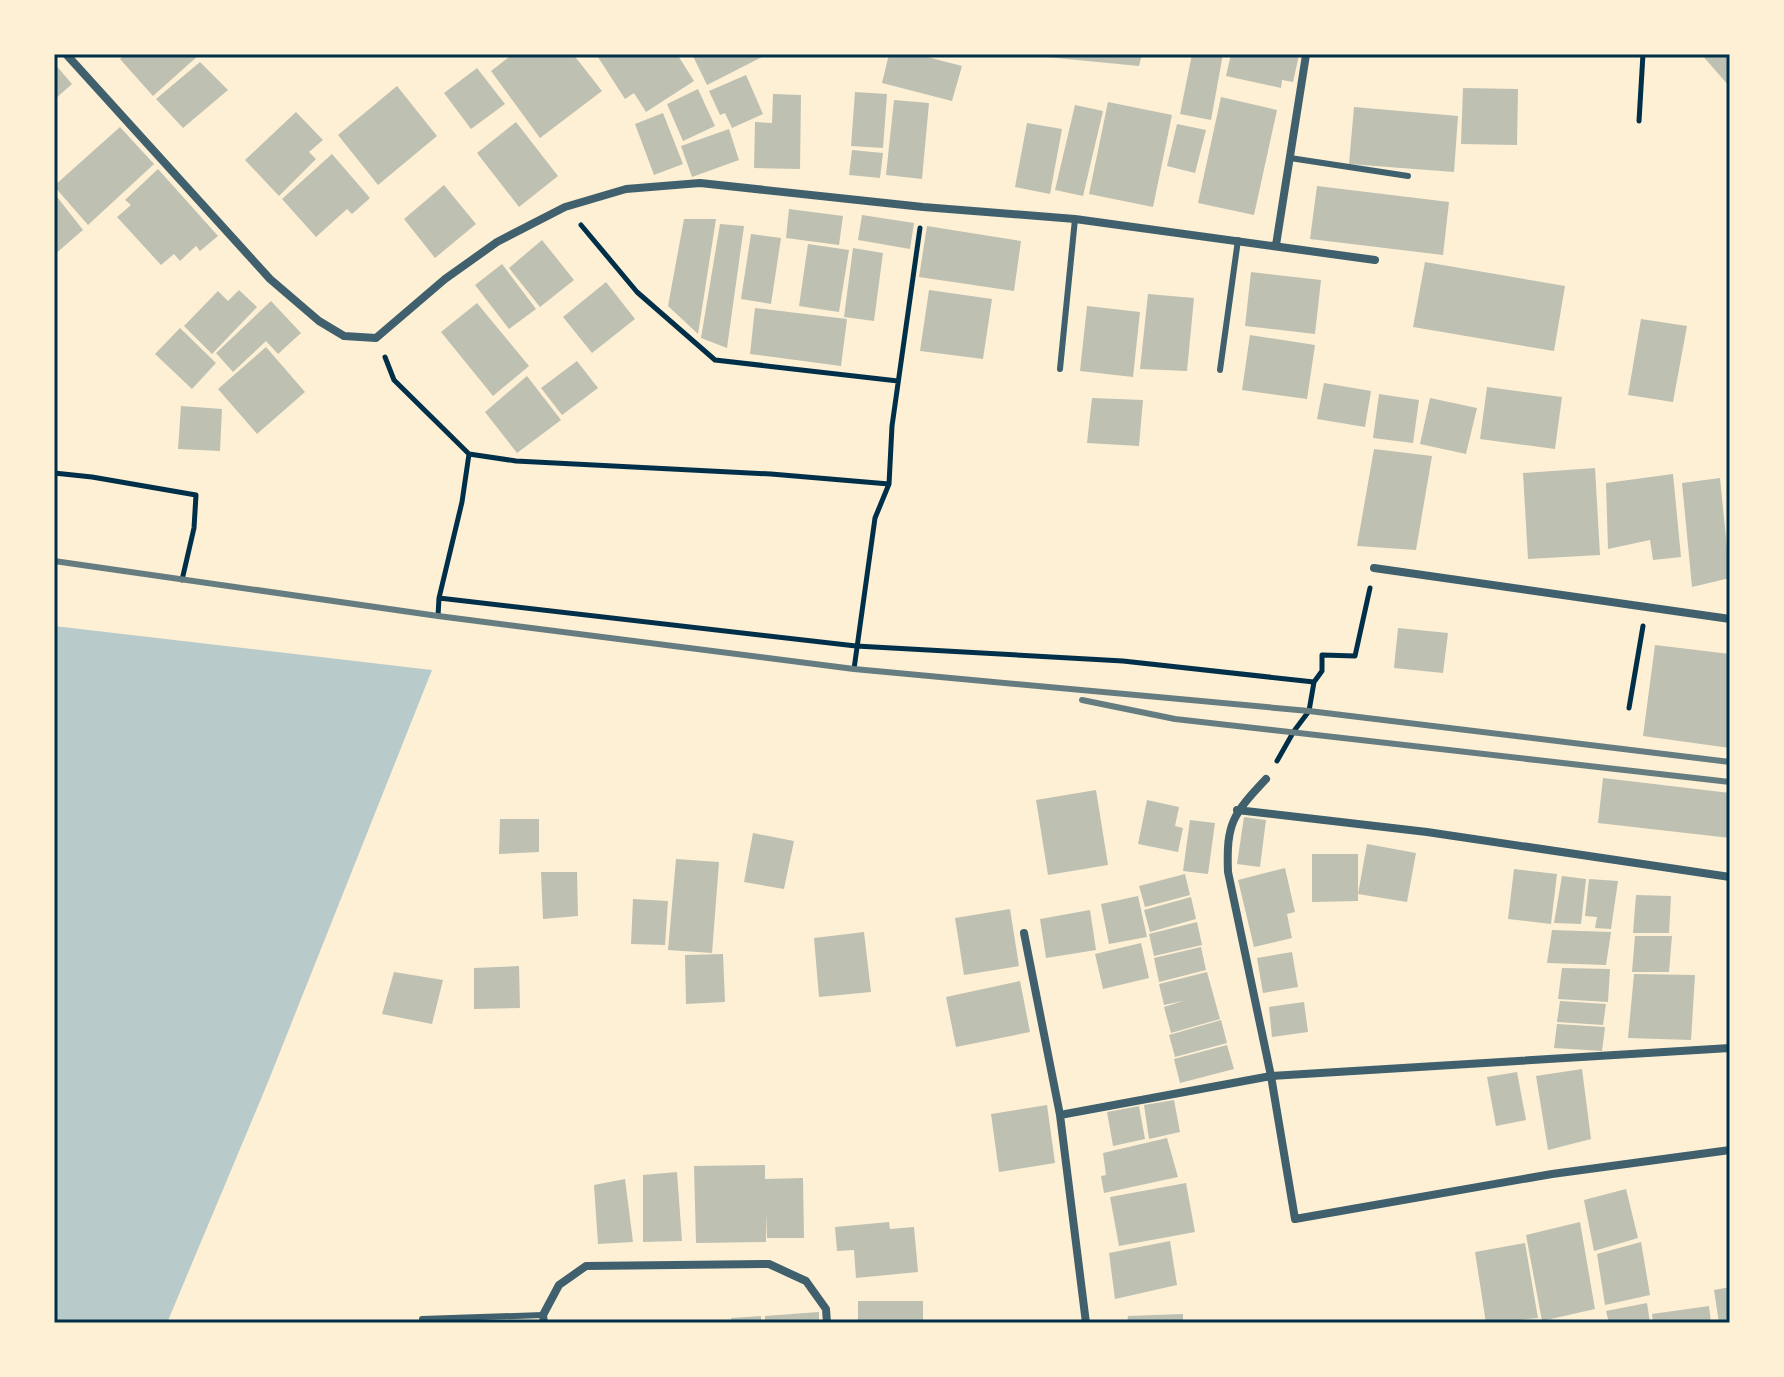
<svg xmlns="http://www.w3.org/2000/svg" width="1784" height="1377" viewBox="0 0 1784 1377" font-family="'Archivo Narrow',sans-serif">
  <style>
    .green { fill: #b9caca }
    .building { fill: #bec0b2 }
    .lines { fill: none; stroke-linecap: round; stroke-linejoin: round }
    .path { stroke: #003049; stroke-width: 5 }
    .service { stroke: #3f606c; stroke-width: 6 }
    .minor { stroke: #3f606c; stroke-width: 8 }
    .rail { stroke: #657d81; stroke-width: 6 }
    .neatline { fill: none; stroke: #003049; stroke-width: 3 }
  </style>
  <rect width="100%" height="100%" fill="#fdf0d5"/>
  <path class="green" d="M 54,626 L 432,670 L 268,1082 L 167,1323 L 54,1323 Z"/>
  <path class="building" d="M 126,54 L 200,54 L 153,96 L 120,59 Z
    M 513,54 L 573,54 L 602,91 L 540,138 L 491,71 Z
    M 596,54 L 677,54 L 694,81 L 646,112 L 634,93 L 625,99 Z
    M 692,54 L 768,54 L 707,85 Z
    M 889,54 L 916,54 L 962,66 L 952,101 L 882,83 Z
    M 1046,54 L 1142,54 L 1139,66 L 1046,57 Z
    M 1192,54 L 1223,54 L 1211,120 L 1180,114 Z
    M 1231,54 L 1299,55 L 1293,82 L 1282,80 L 1281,88 L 1226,76 Z
    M 1701,54 L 1730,54 L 1730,87 Z
    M 200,62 L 228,90 L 183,128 L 156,99 Z
    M 54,63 L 72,84 L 54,100 Z
    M 477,68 L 505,104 L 471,129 L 444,93 Z
    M 746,75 L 763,114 L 732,128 L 725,113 L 720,115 L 709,91 Z
    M 397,86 L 437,136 L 378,185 L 338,135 Z
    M 1463,88 L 1518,89 L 1517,145 L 1461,144 Z
    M 698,89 L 715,126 L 683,141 L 667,104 Z
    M 855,92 L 887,94 L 883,148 L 851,146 Z
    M 773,94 L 801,95 L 800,169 L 754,168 L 755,122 L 772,123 Z
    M 1221,97 L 1277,110 L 1254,215 L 1198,203 Z
    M 894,100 L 929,103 L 922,179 L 886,175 Z
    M 1108,102 L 1172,115 L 1153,207 L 1089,194 Z
    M 1075,105 L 1103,111 L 1083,196 L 1055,190 Z
    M 1354,107 L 1458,116 L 1454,172 L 1349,164 Z
    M 296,112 L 323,140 L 309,152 L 316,159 L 279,196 L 245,160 Z
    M 663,113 L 683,164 L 654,175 L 635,124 Z
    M 516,122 L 558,176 L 519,207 L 477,153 Z
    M 1027,123 L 1062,129 L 1050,194 L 1015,187 Z
    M 1177,124 L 1206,130 L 1195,173 L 1167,166 Z
    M 120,127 L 154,164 L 88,225 L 54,186 Z
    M 729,129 L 739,160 L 692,177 L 681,146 Z
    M 852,150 L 883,153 L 880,178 L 849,175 Z
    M 332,154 L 370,198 L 352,214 L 347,209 L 316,237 L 282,199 Z
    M 158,169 L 218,236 L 200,251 L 196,246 L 180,261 L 174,254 L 161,265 L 117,217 L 131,205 L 125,200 Z
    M 444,185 L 476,224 L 435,258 L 404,219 Z
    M 1317,186 L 1449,202 L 1443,255 L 1310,239 Z
    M 54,193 L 83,230 L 54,255 Z
    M 789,209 L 843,216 L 839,245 L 786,238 Z
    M 862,215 L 914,223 L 910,249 L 858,240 Z
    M 684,219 L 716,219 L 698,334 L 668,306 Z
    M 720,224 L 744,226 L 727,348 L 701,338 Z
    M 927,226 L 1021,241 L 1014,291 L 919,277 Z
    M 751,234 L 781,238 L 771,304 L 741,299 Z
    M 542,240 L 574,280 L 540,307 L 509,268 Z
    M 808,244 L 849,250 L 839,312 L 799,306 Z
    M 853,248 L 883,253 L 874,321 L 844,317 Z
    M 1425,262 L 1565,286 L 1554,351 L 1413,327 Z
    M 502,264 L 536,309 L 509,329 L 475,285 Z
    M 1251,272 L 1321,280 L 1315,334 L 1245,326 Z
    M 606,282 L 635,319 L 592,353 L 563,317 Z
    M 239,290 L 257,307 L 212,354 L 184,326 L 218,291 L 228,301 Z
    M 929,290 L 992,299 L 983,359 L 920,351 Z
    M 1148,294 L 1194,298 L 1187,371 L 1140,369 Z
    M 271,301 L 301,333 L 278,354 L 266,341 L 233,372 L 216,353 Z
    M 477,303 L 529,366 L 493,396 L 441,332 Z
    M 1087,306 L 1140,312 L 1133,377 L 1080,371 Z
    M 755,308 L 847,319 L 841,366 L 750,354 Z
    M 1641,319 L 1687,326 L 1673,402 L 1628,395 Z
    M 180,328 L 216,363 L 192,389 L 155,354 Z
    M 1250,335 L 1315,345 L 1307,399 L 1242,390 Z
    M 266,347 L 305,392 L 257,434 L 218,389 Z
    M 577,361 L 598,388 L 562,415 L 541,388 Z
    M 527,376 L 561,420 L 517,453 L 485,412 Z
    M 1324,383 L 1371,391 L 1365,427 L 1317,419 Z
    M 1487,387 L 1562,397 L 1555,449 L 1480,439 Z
    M 1379,394 L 1419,400 L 1413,443 L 1373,438 Z
    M 1092,398 L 1143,400 L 1139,446 L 1087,443 Z
    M 1430,398 L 1477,408 L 1466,454 L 1420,444 Z
    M 181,406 L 222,409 L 220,451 L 178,449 Z
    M 1374,449 L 1432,456 L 1416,550 L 1357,546 Z
    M 1595,468 L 1600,555 L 1528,559 L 1523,473 Z
    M 1673,474 L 1681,557 L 1653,560 L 1650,540 L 1608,549 L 1606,483 Z
    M 1720,478 L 1730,578 L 1692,587 L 1682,483 Z
    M 1398,628 L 1448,633 L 1443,673 L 1394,668 Z
    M 1655,645 L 1730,654 L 1730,748 L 1643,736 Z
    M 1603,778 L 1730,793 L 1730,838 L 1598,823 Z
    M 1096,790 L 1108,865 L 1048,875 L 1036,800 Z
    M 1147,800 L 1179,807 L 1175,826 L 1183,828 L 1178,852 L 1138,844 Z
    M 1244,817 L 1266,820 L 1260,867 L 1237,864 Z
    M 500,819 L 539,819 L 539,852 L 499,854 Z
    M 1190,820 L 1215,823 L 1208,874 L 1183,871 Z
    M 753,833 L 794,841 L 784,889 L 744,882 Z
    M 1367,844 L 1416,853 L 1407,902 L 1358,894 Z
    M 1312,854 L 1358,854 L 1358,901 L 1312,902 Z
    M 676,859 L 719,862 L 712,953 L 668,950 Z
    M 1285,868 L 1295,912 L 1287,914 L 1292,938 L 1254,947 L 1238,880 Z
    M 1514,869 L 1557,874 L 1551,924 L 1508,919 Z
    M 541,872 L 577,872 L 578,916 L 543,919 Z
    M 1185,874 L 1190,895 L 1145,907 L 1139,886 Z
    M 1562,876 L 1586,879 L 1581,924 L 1554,923 Z
    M 1589,879 L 1618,881 L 1611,929 L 1595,928 L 1597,917 L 1585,916 Z
    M 1636,895 L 1671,896 L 1669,933 L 1633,933 Z
    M 1138,896 L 1147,937 L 1109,944 L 1101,904 Z
    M 1191,897 L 1196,919 L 1150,932 L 1144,910 Z
    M 633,899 L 668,901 L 665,945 L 631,944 Z
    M 1010,909 L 1019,966 L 964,975 L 955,918 Z
    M 1090,910 L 1096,950 L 1046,958 L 1040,919 Z
    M 1197,922 L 1202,945 L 1154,956 L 1149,934 Z
    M 1552,930 L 1611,932 L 1606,965 L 1547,963 Z
    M 864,932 L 871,992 L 819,997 L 814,938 Z
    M 1635,936 L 1672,936 L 1669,972 L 1632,972 Z
    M 1141,943 L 1149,978 L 1103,989 L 1095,954 Z
    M 1201,947 L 1206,970 L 1159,982 L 1154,958 Z
    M 1292,952 L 1298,987 L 1263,993 L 1257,958 Z
    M 723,954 L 725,1002 L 686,1004 L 685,955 Z
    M 519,966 L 520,1008 L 474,1009 L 474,968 Z
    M 1562,968 L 1610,969 L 1608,1002 L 1558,999 Z
    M 394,972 L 443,980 L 432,1024 L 382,1014 Z
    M 1207,972 L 1220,1019 L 1171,1033 L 1164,1007 L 1183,1001 L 1164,1005 L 1159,984 Z
    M 1634,974 L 1695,975 L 1691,1040 L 1628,1038 Z
    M 1020,981 L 1030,1032 L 956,1047 L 946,997 Z
    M 1560,1001 L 1606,1004 L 1603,1025 L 1557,1022 Z
    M 1304,1002 L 1308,1032 L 1272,1037 L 1269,1007 Z
    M 1221,1020 L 1227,1043 L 1175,1057 L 1169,1035 Z
    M 1557,1024 L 1605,1027 L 1602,1051 L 1554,1048 Z
    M 1227,1045 L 1234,1069 L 1180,1083 L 1174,1059 Z
    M 1582,1069 L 1591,1139 L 1548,1150 L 1536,1076 Z
    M 1517,1072 L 1526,1120 L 1496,1126 L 1487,1077 Z
    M 1174,1100 L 1180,1132 L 1149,1139 L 1144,1105 Z
    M 1047,1105 L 1055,1163 L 999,1172 L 991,1114 Z
    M 1139,1106 L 1145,1139 L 1113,1146 L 1107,1112 Z
    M 1167,1138 L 1178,1177 L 1104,1193 L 1101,1176 L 1106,1175 L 1103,1153 Z
    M 765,1165 L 765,1179 L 803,1178 L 804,1238 L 767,1238 L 766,1213 L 766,1242 L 696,1243 L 694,1166 Z
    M 677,1172 L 682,1241 L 643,1242 L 643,1175 Z
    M 625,1179 L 633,1242 L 598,1244 L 594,1185 Z
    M 1186,1183 L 1195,1232 L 1119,1246 L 1110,1197 Z
    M 1626,1189 L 1638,1238 L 1594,1251 L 1584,1200 Z
    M 889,1222 L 890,1229 L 914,1227 L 918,1272 L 856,1278 L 854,1250 L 837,1251 L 835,1227 Z
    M 1580,1222 L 1595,1309 L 1542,1321 L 1526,1235 Z
    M 1170,1241 L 1177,1285 L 1115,1299 L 1109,1253 Z
    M 1641,1242 L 1650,1295 L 1605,1305 L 1597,1254 Z
    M 1525,1243 L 1538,1318 L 1486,1323 L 1475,1252 Z
    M 1730,1287 L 1730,1323 L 1719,1323 L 1714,1290 Z
    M 858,1301 L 923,1301 L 923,1323 L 858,1323 Z
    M 1647,1303 L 1650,1323 L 1609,1323 L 1606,1311 Z
    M 1709,1306 L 1711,1323 L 1653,1323 L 1652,1314 Z
    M 819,1312 L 819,1323 L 765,1323 L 765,1316 Z
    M 1183,1314 L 1183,1323 L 1127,1323 L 1128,1316 Z
    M 761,1316 L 761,1323 L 732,1323 L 731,1318 Z"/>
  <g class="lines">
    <path class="path" d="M 1639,121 L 1643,54
      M 581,225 L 637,292 L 715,360 L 898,381
      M 385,357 L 394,380 L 469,454 L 516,461 L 771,474 L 889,484
      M 54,473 L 92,477 L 196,495 L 194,528 L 182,580
      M 439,598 L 856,646 L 1123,661 L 1314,682
      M 438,616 L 439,598 L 462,502 L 469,454
      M 854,669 L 875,518 L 889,484 L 892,426 L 920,228
      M 1629,708 L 1643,626
      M 1277,761 L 1294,731 L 1309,711 L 1314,682 L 1322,671 L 1322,655 L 1355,656 L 1370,588"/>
    <path class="service" d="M 1290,158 L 1408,176
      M 1060,369 L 1075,219
      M 1220,370 L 1238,240
      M 422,1319 L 543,1315"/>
    <path class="minor" d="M 66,54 L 270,279 L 319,321 L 344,336 L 376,338 L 445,279 L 497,242 L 565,207 L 626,189 L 700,183 L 923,207 L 1075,219 L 1375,260
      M 1276,245 L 1306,55
      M 1374,568 L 1730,619
      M 1266,779 C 1233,814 1226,823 1228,872 L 1271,1076 L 1295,1219 L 1552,1174 L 1730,1150
      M 1237,810 L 1427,832 L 1730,877
      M 1024,933 L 1060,1115 L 1086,1323
      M 1060,1115 L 1271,1076 L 1730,1048
      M 544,1323 L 543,1315 L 559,1285 L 586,1266 L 769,1264 L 806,1281 L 826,1309 L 827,1323"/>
    <path class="rail" d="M 54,561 L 438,616 L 854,669 L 1309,711 L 1730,762
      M 1082,700 L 1175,719 L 1730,782"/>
  </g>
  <rect width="1784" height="1377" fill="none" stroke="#fdf0d5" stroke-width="112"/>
  <rect x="56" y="56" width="1672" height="1265" class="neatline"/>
</svg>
